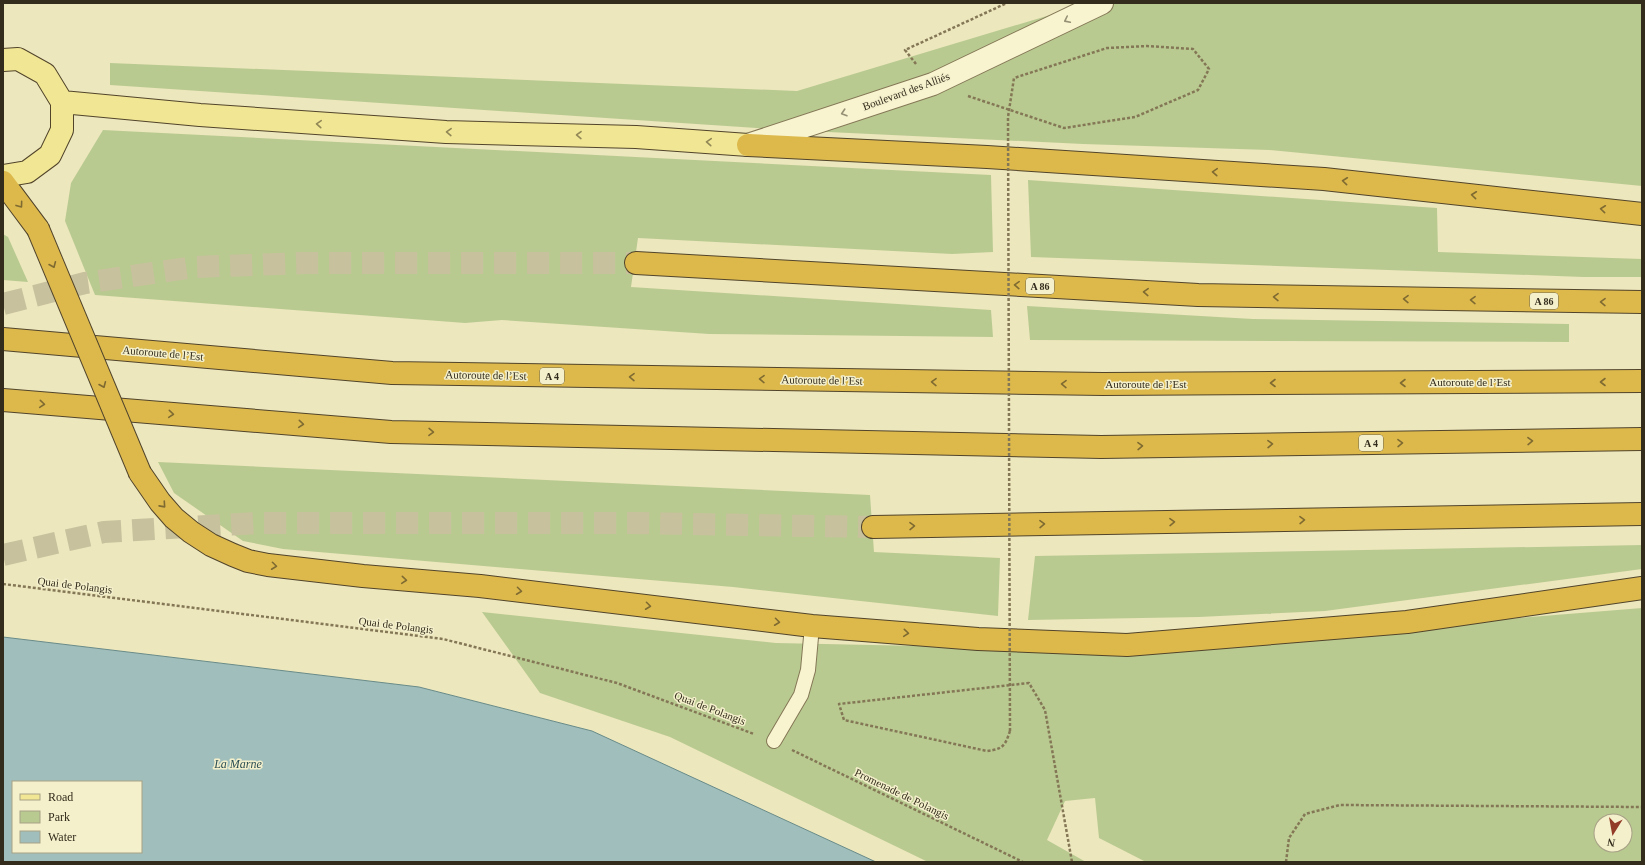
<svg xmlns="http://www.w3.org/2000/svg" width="1645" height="865" viewBox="0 0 1645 865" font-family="'Times New Roman',serif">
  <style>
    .green { fill: #b9ca91; fill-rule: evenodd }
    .water { fill: #a0bebb; stroke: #688b89; fill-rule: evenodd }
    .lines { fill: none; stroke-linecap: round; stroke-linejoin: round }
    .motorway-tunnel { stroke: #c8c19d; stroke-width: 22; stroke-dasharray: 22 11; stroke-linecap: butt }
    .service-casing { stroke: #847756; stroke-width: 16 }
    .minor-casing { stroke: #847756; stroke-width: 24 }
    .primary-casing { stroke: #51442b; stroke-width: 24 }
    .motorway-casing { stroke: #51442b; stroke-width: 24 }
    .path { stroke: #847756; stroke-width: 2.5; stroke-dasharray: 3 2; stroke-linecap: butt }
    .service { stroke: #f8f4cf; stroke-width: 14 }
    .minor { stroke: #f8f4cf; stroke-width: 22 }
    .primary { stroke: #f1e693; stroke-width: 22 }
    .motorway { stroke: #ddb94c; stroke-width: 22 }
    .motorway-bridge-casing { stroke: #51442b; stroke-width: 24; stroke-linecap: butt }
    .path-bridge { stroke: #847756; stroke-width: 2.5; stroke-dasharray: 3 2; stroke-linecap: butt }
    .motorway-bridge { stroke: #ddb94c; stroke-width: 22 }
    .oneway { stroke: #969075 }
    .oneway2 { stroke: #928857 }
    .oneway3 { stroke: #7f6b31 }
    .labels { text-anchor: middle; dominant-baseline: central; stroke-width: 3; stroke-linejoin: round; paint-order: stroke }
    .shield { fill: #f4f0cc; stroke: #6d6650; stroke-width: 1 }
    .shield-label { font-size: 10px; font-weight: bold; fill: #332b1b }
    .street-label { font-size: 11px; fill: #332b1b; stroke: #f4f0cc }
    .water-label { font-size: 12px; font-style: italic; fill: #2a4e53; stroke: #f4f0cc }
  </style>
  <rect width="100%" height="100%" fill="#ede7bd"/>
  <path class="green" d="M 1090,3 L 1642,3 L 1642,186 L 1269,150 L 1083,144 L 786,130 L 110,85 L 110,63 L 797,91 Z
    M 103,130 L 991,175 L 993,252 L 952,254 L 638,238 L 631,287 L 991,310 L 993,337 L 709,334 L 502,320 L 465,323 L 95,295 L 65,221 L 71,183 Z
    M 1028,180 L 1437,208 L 1438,252 L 1642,259 L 1642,277 L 1583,277 L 1031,257 Z
    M 3,234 L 8,237 L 28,282 L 3,280 Z
    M 1027,306 L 1253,319 L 1569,324 L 1569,342 L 1030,340 Z
    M 158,462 L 870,495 L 874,552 L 1000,558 L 998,616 L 733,587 L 283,549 L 243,541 L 174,493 Z
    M 1642,545 L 1642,569 L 1325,611 L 1199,617 L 1028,620 L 1035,556 Z
    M 1642,608 L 1642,862 L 1146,862 L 1099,838 L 1095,798 L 1065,801 L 1047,840 L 1086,862 L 928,862 L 670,737 L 540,693 L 482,612 L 776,643 L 1123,650 ZM 1601,821 L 1625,821 L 1625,845 L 1601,845 Z"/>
  <path class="water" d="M 3,637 L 419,687 L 592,731 L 876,862 L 3,862 ZM 13,782 L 141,782 L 141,852 L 13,852 Z"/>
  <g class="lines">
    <path class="motorway-tunnel" d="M 3,304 L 85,283 L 194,267 L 306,263 L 636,263
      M 3,555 L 104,532 L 257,523 L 632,523 L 873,527"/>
    <g class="service-casing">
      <path id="service" d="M 774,741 L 801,695 L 808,670 L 812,626"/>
    </g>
    <g class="minor-casing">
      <path id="minor" d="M 748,145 L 933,84 L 1102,3"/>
    </g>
    <g class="primary-casing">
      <path id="primary" d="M 3,60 L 18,59 L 45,74 L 62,102 L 62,130 L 50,155 L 27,172 L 3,176
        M 62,102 L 200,115 L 446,132 L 636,137 L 748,145"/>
    </g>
    <g class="motorway-casing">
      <path id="motorway" d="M 748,145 L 987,157 L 1324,179 L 1642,214
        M 3,182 L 38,229
        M 636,263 L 1198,295 L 1642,302
        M 3,339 L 392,373 L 1103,384 L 1642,381
        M 3,400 L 391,432 L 1101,447 L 1642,439
        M 140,473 L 160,502 L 174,518 L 191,532 L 211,545 L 233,555 L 248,561 L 268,565 L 363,576 L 480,586 L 812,626 L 978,639 L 1127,645 L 1407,622 L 1642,588
        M 873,527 L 1642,514"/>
    </g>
    <path class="path" d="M 916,64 L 905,50 L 1007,3
      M 968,96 L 1064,128 L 1135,117 L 1198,90 L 1209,69 L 1193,49 L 1147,46 L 1107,48 L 1014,78
      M 3,584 L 443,639 L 617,683 L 754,734
      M 1010,731 C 1005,746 1003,749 987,751 L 844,720 L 839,704 L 1029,683 L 1045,710 L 1072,862
      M 792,750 L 1023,862
      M 1286,862 L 1289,838 L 1305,814 L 1340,805 L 1642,807"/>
    <use href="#service" class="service"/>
    <use href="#minor" class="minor"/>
    <use href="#primary" class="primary"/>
    <use href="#motorway" class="motorway"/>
    <g class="motorway-bridge-casing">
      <path id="motorway-bridge" d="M 38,229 L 140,473"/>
    </g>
    <path class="path-bridge" d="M 1010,731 L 1008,117 L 1014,78"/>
    <use href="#motorway-bridge" class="motorway-bridge"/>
  </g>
  <defs><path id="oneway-chevron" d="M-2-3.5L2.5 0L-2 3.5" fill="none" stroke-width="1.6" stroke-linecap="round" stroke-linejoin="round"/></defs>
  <g class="oneway">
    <use href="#oneway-chevron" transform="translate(1067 20) rotate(154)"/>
    <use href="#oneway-chevron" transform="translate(844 113) rotate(162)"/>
  </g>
  <g class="oneway2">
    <use href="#oneway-chevron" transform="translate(319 124) rotate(-176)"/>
    <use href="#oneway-chevron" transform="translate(449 132) rotate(-178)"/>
    <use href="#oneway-chevron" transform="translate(579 135) rotate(-179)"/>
    <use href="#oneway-chevron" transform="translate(709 142) rotate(-176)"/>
  </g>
  <g class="oneway3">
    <use href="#oneway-chevron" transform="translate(1215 172) rotate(-176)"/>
    <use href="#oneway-chevron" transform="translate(1345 181) rotate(-174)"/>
    <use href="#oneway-chevron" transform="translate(1474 195) rotate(-174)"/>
    <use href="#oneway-chevron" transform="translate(20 205) rotate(54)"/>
    <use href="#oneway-chevron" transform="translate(1603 209) rotate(-174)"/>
    <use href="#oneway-chevron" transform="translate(53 265) rotate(67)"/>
    <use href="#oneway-chevron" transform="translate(1017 285) rotate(-177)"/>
    <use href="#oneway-chevron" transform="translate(1146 292) rotate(-177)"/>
    <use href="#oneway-chevron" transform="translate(1276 297) rotate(-179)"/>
    <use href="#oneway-chevron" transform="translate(1406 299) rotate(-179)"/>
    <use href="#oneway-chevron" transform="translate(1473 300) rotate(-179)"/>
    <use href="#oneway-chevron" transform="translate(1603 302) rotate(-179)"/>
    <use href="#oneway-chevron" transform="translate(632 377) rotate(-179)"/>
    <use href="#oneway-chevron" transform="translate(762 379) rotate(-179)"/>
    <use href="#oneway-chevron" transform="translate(934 382) rotate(-179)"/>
    <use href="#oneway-chevron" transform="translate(1603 382) rotate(180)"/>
    <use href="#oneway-chevron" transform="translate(1273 383) rotate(180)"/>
    <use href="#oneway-chevron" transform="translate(1403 383) rotate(180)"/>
    <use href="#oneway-chevron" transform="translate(1064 384) rotate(-179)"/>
    <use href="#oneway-chevron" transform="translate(103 385) rotate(67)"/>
    <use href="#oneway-chevron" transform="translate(42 404) rotate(5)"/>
    <use href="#oneway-chevron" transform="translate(171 414) rotate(5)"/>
    <use href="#oneway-chevron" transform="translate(301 424) rotate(5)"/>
    <use href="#oneway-chevron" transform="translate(431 432) rotate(1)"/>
    <use href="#oneway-chevron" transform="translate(1530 441) rotate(-1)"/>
    <use href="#oneway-chevron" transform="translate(1400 443) rotate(-1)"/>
    <use href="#oneway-chevron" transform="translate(1270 444) rotate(-1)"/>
    <use href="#oneway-chevron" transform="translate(1140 446) rotate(-1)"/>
    <use href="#oneway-chevron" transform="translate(163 505) rotate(48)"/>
    <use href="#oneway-chevron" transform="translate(1302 520) rotate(-1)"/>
    <use href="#oneway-chevron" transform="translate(1172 522) rotate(-1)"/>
    <use href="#oneway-chevron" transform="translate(1042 524) rotate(-1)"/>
    <use href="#oneway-chevron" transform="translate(912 526) rotate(-1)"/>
    <use href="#oneway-chevron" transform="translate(274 566) rotate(7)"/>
    <use href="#oneway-chevron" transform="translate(404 580) rotate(5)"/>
    <use href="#oneway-chevron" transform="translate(519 591) rotate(7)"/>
    <use href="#oneway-chevron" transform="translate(648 606) rotate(7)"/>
    <use href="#oneway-chevron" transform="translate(777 622) rotate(7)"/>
    <use href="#oneway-chevron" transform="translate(906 633) rotate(5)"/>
  </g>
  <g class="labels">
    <g class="shield">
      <rect x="1026" y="278" width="28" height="16" rx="3"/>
      <rect x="1530" y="293" width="28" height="16" rx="3"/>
      <rect x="540" y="368" width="24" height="16" rx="3"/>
      <rect x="1359" y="435" width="24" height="16" rx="3"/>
    </g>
    <g class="shield-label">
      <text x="1040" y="286">A 86</text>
      <text x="1544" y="301">A 86</text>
      <text x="552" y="376">A 4</text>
      <text x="1371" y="443">A 4</text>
    </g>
    <g class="street-label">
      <text transform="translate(906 91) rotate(-20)">Boulevard des Alliés</text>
      <text transform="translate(163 353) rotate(5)">Autoroute de l’Est</text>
      <text transform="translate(486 375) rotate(1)">Autoroute de l’Est</text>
      <text transform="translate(822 380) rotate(1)">Autoroute de l’Est</text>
      <text x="1470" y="382">Autoroute de l’Est</text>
      <text x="1146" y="384">Autoroute de l’Est</text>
      <text transform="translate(75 585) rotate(7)">Quai de Polangis</text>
      <text transform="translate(396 625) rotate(7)">Quai de Polangis</text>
      <text transform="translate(710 708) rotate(21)">Quai de Polangis</text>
      <text transform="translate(902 794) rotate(26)">Promenade de Polangis</text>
    </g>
    <g class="water-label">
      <text x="238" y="764">La Marne</text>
    </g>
  </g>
  <rect width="1645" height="865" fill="none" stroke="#332b1b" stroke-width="8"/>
  <rect x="12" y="781" width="130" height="72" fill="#f4f0cc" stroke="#a7a185"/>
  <rect x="20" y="794" width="20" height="6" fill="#f1e693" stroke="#a7a185"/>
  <text x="48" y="801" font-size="12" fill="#332b1b">Road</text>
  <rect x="20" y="811" width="20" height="12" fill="#b9ca91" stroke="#a7a185"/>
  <text x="48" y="821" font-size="12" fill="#332b1b">Park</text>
  <rect x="20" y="831" width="20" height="12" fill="#a0bebb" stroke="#a7a185"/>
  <text x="48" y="841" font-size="12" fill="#332b1b">Water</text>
  <g transform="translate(1613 833) rotate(191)"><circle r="19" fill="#f4f0cc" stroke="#a7a185"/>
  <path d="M0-3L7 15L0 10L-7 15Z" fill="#923b27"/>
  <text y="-6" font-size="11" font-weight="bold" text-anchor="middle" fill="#332b1b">N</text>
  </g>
</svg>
